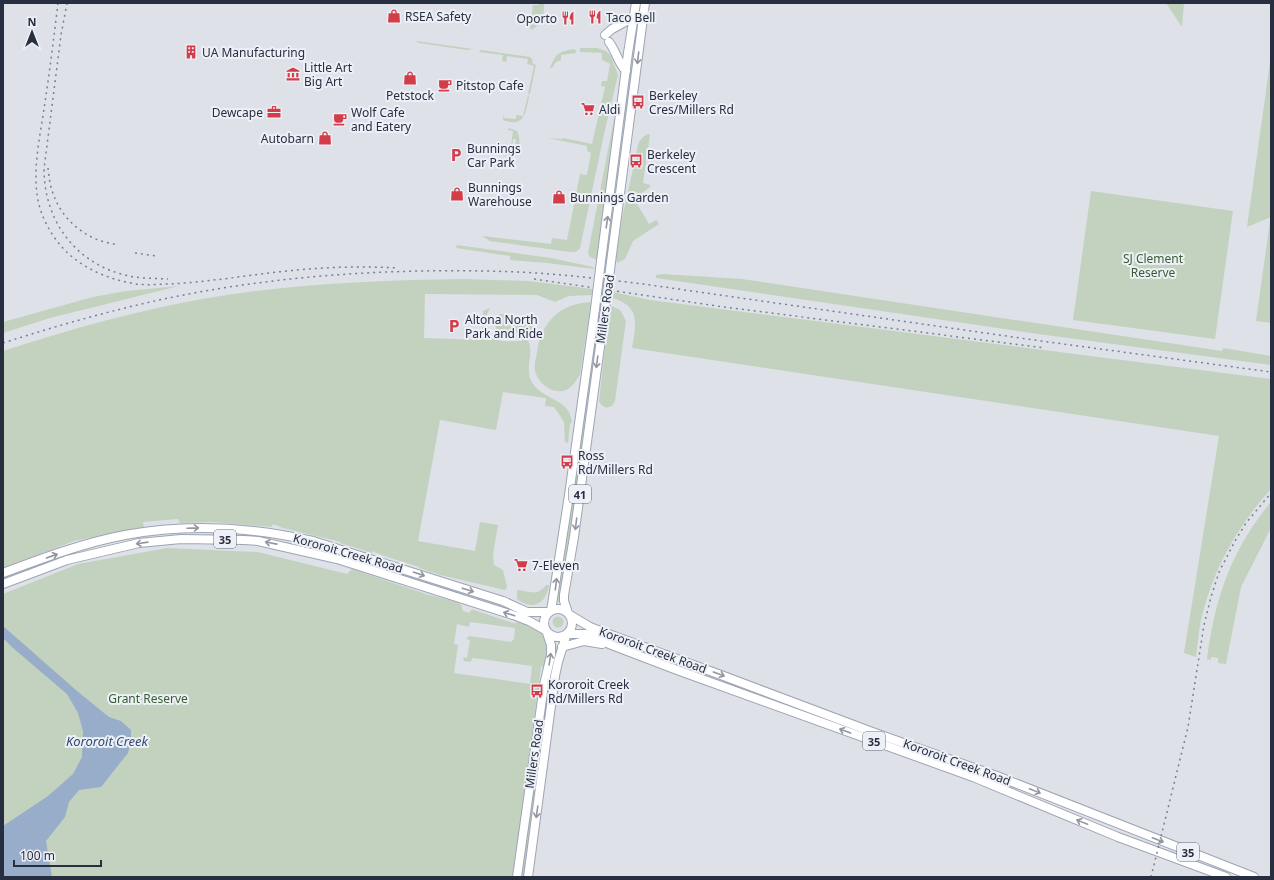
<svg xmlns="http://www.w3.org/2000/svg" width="1274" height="880" viewBox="0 0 1274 880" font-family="'Noto Sans',sans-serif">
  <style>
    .green { fill: #c2d2bf; fill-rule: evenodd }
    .water { fill: #97adca }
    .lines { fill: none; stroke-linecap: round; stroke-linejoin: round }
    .major-casing { stroke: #9da5b4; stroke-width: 10 }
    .major { stroke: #fff; stroke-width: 8 }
    .rail { stroke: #778092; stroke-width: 1.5; stroke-dasharray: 2 4; stroke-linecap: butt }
    .major-bridge-casing { stroke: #9da5b4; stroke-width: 10; stroke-linecap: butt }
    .major-bridge { stroke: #fff; stroke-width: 8 }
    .oneway { stroke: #9396a0 }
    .labels { text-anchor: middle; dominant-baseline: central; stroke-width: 4; stroke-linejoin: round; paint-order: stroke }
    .shield { fill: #edf0f6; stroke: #626877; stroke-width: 1 }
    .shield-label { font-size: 11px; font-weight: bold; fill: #272e40 }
    .poi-label { font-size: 12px; fill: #272e40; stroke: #edf0f6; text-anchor: start }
    .park-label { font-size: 12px; fill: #385c33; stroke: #edf0f6 }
    .street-label { font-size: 12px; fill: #272e40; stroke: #edf0f6 }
    .water-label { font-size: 13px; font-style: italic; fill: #2f4a75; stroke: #edf0f6 }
  </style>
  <rect width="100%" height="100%" fill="#dee1e8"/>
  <path class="green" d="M 539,3 L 544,3 C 544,16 543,22 532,30 L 530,28 L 533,5 L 538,5 Z
    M 1166,3 L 1184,3 L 1182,27 Z
    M 416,41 L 473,49 L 467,50 L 419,43 Z
    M 580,48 L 597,48 L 606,51 L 611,56 L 618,75 L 604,134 L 580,248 L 576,252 L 570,252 L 490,241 L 482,236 L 551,244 L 552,238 L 567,240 L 580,174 L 587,175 L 591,153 L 587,151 L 587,146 L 548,138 L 561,139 L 563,138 L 592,144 L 605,87 L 601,86 L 602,81 L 607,81 L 610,64 L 602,60 L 602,53 L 580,52 Z
    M 575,49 L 576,53 L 561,55 L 561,60 L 556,62 L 552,68 L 550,68 C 556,53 559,51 575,49 Z
    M 633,49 L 635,53 L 625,123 L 623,122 Z
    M 481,50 L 530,57 L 532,59 L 533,64 L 536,65 L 530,94 L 528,94 L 534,66 L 527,64 L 528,59 L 507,56 L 506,62 L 502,61 L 503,55 L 479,52 Z
    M 1271,55 L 1271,217 L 1247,227 Z
    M 528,95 L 529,96 C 526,113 524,128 503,120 L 504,113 L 504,118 L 516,119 L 516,115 L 523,116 Z
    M 614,119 L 616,119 L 597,260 L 590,257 L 588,253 Z
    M 509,128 L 517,131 C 521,138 520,153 514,157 L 516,139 L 513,139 L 511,157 L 505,156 L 505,155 L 510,155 L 513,131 L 508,130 Z
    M 648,134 L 650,135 L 643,183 L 650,185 L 650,187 L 634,199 L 649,224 L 656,220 L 659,224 L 633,241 L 625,259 L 617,263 L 616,258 L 622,218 L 633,169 L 635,162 L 637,162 L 637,158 L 636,158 C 637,148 637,139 648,134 Z
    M 1091,191 L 1233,211 L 1215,339 L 1073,320 Z
    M 1270,221 L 1271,221 L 1271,323 L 1256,321 Z
    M 457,245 L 551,258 L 593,267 L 594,269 L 547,263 L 510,260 L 510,256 L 456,248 Z
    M 663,274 L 742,279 L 1222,351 L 1223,348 L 1271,356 L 1271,365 L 1038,334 L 656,278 L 656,275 Z
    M 465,279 L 529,281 L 593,289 L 592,295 L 569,296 L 555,302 L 537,295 L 425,294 L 424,338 L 482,340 L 483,311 L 490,308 C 484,318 482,335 497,340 C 504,342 514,341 522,341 L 522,339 L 528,341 C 535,353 523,369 533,384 C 545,401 569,398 572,422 L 570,424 L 568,443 L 565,442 L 564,422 L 554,407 L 545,406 L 546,398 L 503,392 L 496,430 L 440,420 L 418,541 L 475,551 L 480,522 L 498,525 L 493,554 L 494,565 L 503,570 L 507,587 L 505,590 L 440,575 L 419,568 L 419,567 L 381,555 L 373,551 L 372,553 L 340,543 L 341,542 L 283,528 L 273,524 L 272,527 L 212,522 L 180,523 L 178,519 L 143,522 L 144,527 L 74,541 L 3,568 L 3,351 C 70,329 139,310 208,298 C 291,284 381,280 465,279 Z
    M 179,286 L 50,318 L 3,333 L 3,322 L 93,297 L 126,291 Z
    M 613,292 L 650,300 L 736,311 L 1271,379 L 1271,489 C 1239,524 1215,566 1203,612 C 1199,626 1198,642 1196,657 L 1184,653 L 1219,436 L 632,348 C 636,324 641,306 612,298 Z
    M 591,302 L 580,375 C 576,380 572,388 566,390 C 553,395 537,383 535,370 C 534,365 536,358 537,352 C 541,322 561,303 591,302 Z
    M 599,304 L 602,304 L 569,555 L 561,587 L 562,602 L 558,602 L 558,597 L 565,552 Z
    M 611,306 L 620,310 L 626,321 L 615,401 L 612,406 C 606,409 602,407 599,401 L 609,313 L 611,311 Z
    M 500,314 L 504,314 L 534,323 L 533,330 C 524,334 507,333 497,330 L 494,322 L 496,316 Z
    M 1271,502 L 1271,528 L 1241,587 L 1226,664 L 1218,663 L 1218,658 L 1211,657 L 1211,660 L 1207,659 C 1215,598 1231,550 1271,502 Z
    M 167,548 L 258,552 L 347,574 L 352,569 L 426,594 L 457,602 L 461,605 L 463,611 L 469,613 L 471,610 L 474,610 L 513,623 L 521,622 L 541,632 L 547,644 L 548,654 L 545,665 L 541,667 L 513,877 L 3,877 L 3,594 L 78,564 ZM 470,622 L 515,628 L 514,639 L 511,642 L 469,636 L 466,639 L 470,640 L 467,658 L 463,657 L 464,661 L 470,662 L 473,658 L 532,666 L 530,684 L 454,673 L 458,645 L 454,644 L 457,624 L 469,627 Z
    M 546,585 L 549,585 C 546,604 533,611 517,599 L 517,590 C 529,591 538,597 546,585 Z
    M552.5 622a5.5 5.5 0 1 1 11 0a5.5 5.5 0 1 1-11 0Z
    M 555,646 L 558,646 L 551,679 L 525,877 L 521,877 L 545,698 L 555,657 Z"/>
  <path class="water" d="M 3,626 L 77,691 L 109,717 L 121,721 L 131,730 L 131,741 L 128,753 L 101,787 L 79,790 L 69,802 L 65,817 L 46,841 L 52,877 L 3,877 L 3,826 L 48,796 L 73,774 L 82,757 L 83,731 L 78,713 L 67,694 L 13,648 L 3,638 Z"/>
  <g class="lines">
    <g class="major-casing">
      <path id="major" d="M 605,35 L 612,29 L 634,17
        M 609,42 C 616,51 618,63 626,71
        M 601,261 L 628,53 L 636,3
        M 611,262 L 645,3
        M 3,573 C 43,558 83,543 125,535 C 188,523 251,527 313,541 L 503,601 L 527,612 L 549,612
        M 3,584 L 67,560 L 139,543 L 181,539 L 244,540 L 258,541 L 337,559 L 516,616 L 529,621 L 545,630
        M544 623a14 14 0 1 1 28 0a14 14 0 1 1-28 0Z
        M 551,611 L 569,495 L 595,309
        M 568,613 L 564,601 L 564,595 L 574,537 L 605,310
        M 570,615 L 590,627 L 603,632 L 721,675 L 875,733 L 997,776 L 1254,877
        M 568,634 L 586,634 L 593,636 L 609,644 L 677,670 L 973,777 L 1118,837 L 1226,877
        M 562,647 L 584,641 L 602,644
        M 517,877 L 537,735 L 544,685 L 551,655 L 551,645 L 547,633
        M 528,877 L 555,676 L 558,662 L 566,636"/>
    </g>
    <use href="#major" class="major"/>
    <path class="rail" d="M 58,3 C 54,36 50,69 45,102 C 41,132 33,164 37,194 C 39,211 47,228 57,241 C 74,264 103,278 131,283 C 144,286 157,284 170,284 C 209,282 248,275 287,271 C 324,267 361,266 398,268
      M 67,3 L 61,35 L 44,169 C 44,220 75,263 125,275 C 139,279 154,278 168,279
      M 48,168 C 49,177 50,187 54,196 C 63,221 88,241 115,244
      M 135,253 L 156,256
      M 534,279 L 724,307 L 1045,348
      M 3,343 C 69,322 136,303 205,291 C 307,273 415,268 519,272 C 561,274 602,279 643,284 L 1041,341 L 1271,372
      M 1151,877 L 1188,727 L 1204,625 L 1211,597 L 1219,572 L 1235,541 L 1246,523 L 1271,493"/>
    <g class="major-bridge-casing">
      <path id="major-bridge" d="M 595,309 L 601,261
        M 605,310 L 611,262"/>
    </g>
    <use href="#major-bridge" class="major-bridge"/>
  </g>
  <defs><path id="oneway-shaft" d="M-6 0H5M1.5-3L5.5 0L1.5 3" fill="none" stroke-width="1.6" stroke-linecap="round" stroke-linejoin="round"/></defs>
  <g class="oneway">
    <use href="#oneway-shaft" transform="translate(638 58) rotate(97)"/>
    <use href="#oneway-shaft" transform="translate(607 222) rotate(-82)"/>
    <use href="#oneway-shaft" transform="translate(597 362) rotate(98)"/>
    <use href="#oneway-shaft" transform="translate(576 524) rotate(97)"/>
    <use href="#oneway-shaft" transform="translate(193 528) rotate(-2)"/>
    <use href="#oneway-shaft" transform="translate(142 543) rotate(172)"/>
    <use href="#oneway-shaft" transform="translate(271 543) rotate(-169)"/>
    <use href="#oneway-shaft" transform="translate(52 556) rotate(-19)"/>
    <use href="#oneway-shaft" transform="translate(419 574) rotate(19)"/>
    <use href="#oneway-shaft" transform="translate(556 584) rotate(-83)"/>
    <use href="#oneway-shaft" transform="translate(468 590) rotate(18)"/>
    <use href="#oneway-shaft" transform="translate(509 614) rotate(-163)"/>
    <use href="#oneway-shaft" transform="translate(550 659) rotate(-81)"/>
    <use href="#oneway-shaft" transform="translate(719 674) rotate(20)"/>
    <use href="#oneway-shaft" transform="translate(845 731) rotate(-160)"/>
    <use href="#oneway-shaft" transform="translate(1035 791) rotate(22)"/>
    <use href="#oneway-shaft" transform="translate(537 812) rotate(98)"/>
    <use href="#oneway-shaft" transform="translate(1082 822) rotate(-158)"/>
    <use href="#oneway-shaft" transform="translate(1158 840) rotate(21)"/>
  </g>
  <defs>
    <g id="shop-bare" transform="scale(1.08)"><path d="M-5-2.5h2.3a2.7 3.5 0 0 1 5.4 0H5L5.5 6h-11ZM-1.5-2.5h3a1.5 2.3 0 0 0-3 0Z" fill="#d33d4a" stroke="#edf0f6" stroke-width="2.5" paint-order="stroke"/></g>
    <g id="restaurant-bare" transform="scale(1.08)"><path d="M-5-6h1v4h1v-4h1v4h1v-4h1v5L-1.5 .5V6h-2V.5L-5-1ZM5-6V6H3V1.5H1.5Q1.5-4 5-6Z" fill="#d33d4a" stroke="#edf0f6" stroke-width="2.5" paint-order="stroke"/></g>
    <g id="building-bare" transform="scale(1.08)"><path d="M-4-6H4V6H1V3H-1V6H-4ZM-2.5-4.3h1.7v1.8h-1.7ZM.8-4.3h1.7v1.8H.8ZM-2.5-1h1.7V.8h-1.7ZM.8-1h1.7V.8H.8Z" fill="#d33d4a" stroke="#edf0f6" stroke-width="2.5" paint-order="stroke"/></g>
    <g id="museum-bare" transform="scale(1.08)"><path d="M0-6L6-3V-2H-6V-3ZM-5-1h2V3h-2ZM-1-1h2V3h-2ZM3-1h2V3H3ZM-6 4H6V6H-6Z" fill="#d33d4a" stroke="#edf0f6" stroke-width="2.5" paint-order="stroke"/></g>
    <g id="cafe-bare" transform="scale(1.08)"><path d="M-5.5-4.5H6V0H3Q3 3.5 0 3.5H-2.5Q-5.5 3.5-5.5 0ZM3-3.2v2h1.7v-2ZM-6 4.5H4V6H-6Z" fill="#d33d4a" stroke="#edf0f6" stroke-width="2.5" paint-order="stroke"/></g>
    <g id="bus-bare" transform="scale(1.08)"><path d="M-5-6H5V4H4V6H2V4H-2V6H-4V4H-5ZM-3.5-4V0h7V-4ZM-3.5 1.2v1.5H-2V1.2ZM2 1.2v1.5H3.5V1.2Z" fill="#d33d4a" stroke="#edf0f6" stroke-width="2.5" paint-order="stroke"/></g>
    <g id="supermarket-bare" transform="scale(1.08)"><path d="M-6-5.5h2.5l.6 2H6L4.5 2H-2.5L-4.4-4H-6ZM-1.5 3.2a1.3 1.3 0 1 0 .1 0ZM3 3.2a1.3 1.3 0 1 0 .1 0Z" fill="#d33d4a" stroke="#edf0f6" stroke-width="2.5" paint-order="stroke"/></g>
    <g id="office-bare" transform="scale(1.08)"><path d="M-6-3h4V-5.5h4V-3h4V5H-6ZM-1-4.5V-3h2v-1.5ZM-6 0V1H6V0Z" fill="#d33d4a" stroke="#edf0f6" stroke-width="2.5" paint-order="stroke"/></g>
    <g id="parking-bare" transform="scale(1.08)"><path d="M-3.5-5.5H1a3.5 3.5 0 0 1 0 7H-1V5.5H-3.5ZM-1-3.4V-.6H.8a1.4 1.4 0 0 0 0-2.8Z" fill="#d33d4a" stroke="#edf0f6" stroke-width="2.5" paint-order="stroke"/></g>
  </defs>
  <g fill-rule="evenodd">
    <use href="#shop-bare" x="394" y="16"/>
    <use href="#restaurant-bare" x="595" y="17"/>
    <use href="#restaurant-bare" x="568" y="18"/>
    <use href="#building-bare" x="191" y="52"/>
    <use href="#museum-bare" x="293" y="74"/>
    <use href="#shop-bare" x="410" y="78"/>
    <use href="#cafe-bare" x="445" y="85"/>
    <use href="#bus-bare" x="638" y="102"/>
    <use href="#supermarket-bare" x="588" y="109"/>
    <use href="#office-bare" x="274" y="112"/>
    <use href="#cafe-bare" x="340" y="119"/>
    <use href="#shop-bare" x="325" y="138"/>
    <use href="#parking-bare" x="456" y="155"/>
    <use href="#bus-bare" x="636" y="161"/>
    <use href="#shop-bare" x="457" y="194"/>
    <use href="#shop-bare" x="559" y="197"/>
    <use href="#parking-bare" x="454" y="326"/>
    <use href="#bus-bare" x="567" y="462"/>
    <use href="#supermarket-bare" x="521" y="565"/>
    <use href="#bus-bare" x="537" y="691"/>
  </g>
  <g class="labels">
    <g class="shield">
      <rect x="569" y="485" width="22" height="18" rx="3"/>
      <rect x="214" y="530" width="22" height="18" rx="3"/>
      <rect x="863" y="732" width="22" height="18" rx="3"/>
      <rect x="1177" y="843" width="22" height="18" rx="3"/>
    </g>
    <g class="shield-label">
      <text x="580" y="494">41</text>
      <text x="225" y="539">35</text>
      <text x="874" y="741">35</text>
      <text x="1188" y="852">35</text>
    </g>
    <g class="poi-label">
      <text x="405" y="16">RSEA Safety</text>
      <text x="606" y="17">Taco Bell</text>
      <text x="557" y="18" text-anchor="end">Oporto</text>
      <text x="202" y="52">UA Manufacturing</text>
      <text x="304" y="67">Little Art<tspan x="304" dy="14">Big Art</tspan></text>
      <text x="456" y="85">Pitstop Cafe</text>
      <text x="410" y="95" text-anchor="middle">Petstock</text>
      <text x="649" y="95">Berkeley<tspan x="649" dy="14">Cres/Millers Rd</tspan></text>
      <text x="599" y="109">Aldi</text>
      <text x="263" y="112" text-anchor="end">Dewcape</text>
      <text x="351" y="112">Wolf Cafe<tspan x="351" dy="14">and Eatery</tspan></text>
      <text x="314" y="138" text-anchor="end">Autobarn</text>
      <text x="467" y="148">Bunnings<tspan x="467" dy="14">Car Park</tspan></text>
      <text x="647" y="154">Berkeley<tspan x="647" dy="14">Crescent</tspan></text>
      <text x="468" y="187">Bunnings<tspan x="468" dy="14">Warehouse</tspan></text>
      <text x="570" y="197">Bunnings Garden</text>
      <text x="465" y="319">Altona North<tspan x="465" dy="14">Park and Ride</tspan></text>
      <text x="578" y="455">Ross<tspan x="578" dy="14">Rd/Millers Rd</tspan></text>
      <text x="532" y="565">7-Eleven</text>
      <text x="548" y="684">Kororoit Creek<tspan x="548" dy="14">Rd/Millers Rd</tspan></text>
    </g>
    <g class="park-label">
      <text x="1153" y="258">SJ Clement<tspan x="1153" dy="14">Reserve</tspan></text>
      <text x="148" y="698">Grant Reserve</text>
    </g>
    <g class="street-label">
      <text transform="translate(605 309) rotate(-82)">Millers Road</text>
      <text transform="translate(348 553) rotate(16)">Kororoit Creek Road</text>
      <text transform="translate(653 650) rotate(20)">Kororoit Creek Road</text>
      <text transform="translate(534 754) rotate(-82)">Millers Road</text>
      <text transform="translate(957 762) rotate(20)">Kororoit Creek Road</text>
    </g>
    <g class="water-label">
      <text x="107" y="741">Kororoit Creek</text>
    </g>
  </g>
  <rect width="1274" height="880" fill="none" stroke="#272e40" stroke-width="8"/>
  <g transform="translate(32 32)" stroke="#edf0f6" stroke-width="3" paint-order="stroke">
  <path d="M0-3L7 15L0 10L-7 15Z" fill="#272e40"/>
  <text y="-6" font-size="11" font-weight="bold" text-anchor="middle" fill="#272e40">N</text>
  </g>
  <path d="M14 860v6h87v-6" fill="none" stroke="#272e40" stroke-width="2"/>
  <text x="20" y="860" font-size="12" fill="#272e40" stroke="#edf0f6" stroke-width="3" paint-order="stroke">100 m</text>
</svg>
